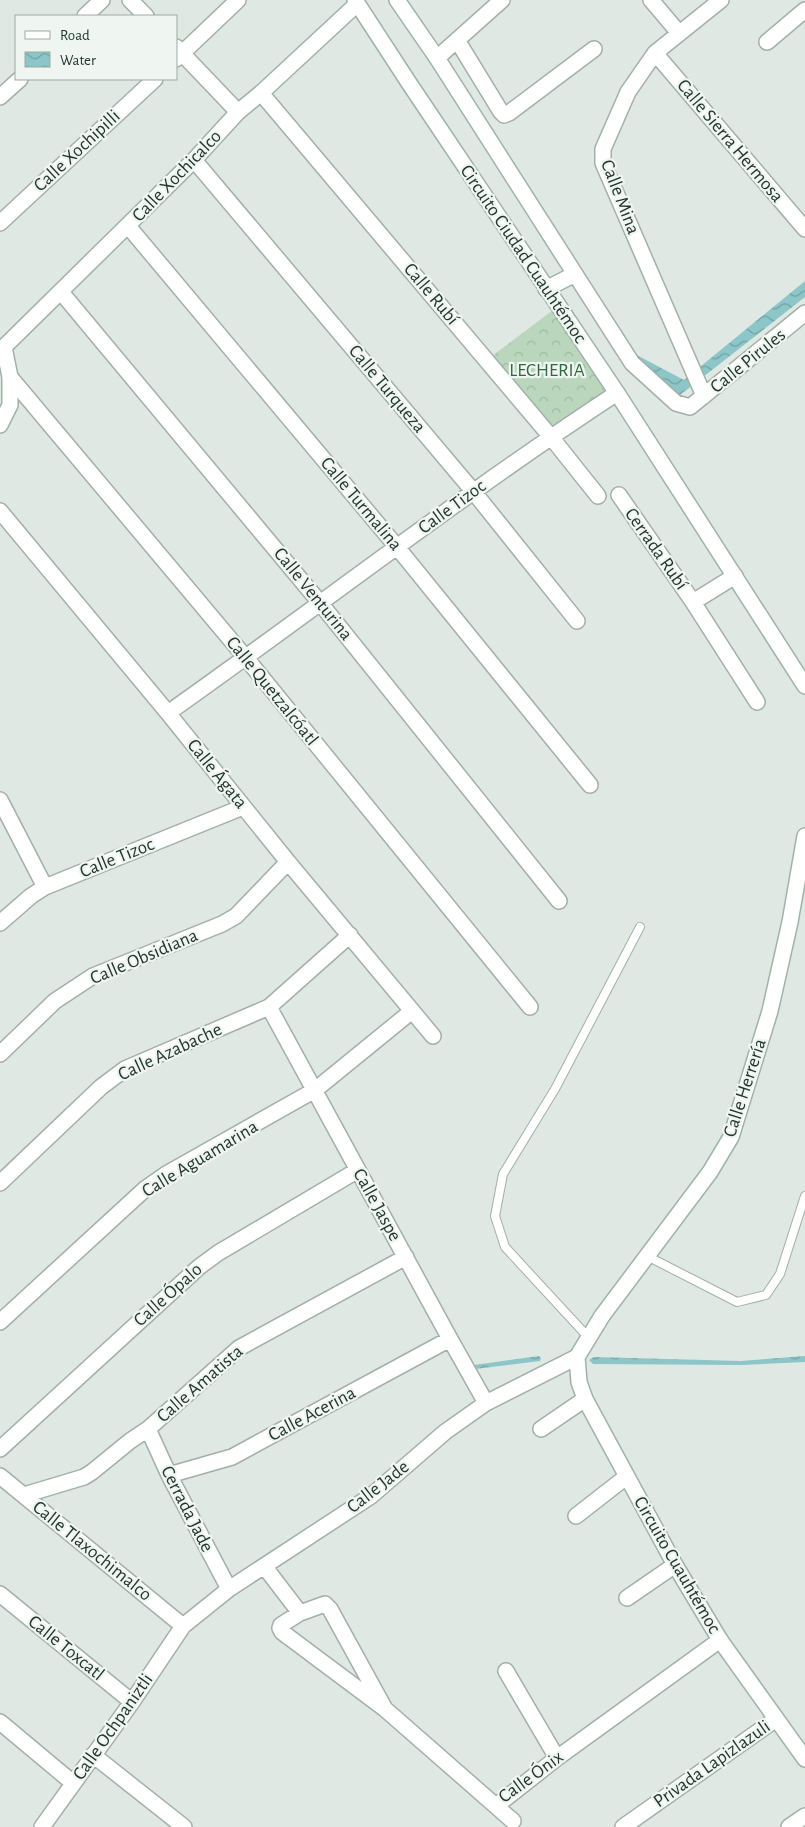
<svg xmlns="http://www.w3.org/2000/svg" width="805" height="1827" viewBox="0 0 805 1827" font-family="'Alegreya Sans',sans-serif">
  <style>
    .forest { fill: url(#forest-crowns) }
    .water { fill: url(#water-waves) }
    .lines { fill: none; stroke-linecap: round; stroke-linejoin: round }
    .lane-casing { stroke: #a3afa9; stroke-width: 10 }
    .street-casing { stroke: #a3afa9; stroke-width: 18 }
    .secondary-casing { stroke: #9fb3a9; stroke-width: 18 }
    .lane { stroke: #fff; stroke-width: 8 }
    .street { stroke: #fff; stroke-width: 15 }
    .secondary { stroke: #fff; stroke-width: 15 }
    .labels { text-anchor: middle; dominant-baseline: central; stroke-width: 4.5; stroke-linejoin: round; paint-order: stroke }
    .street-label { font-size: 19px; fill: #22362e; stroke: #eff5f1 }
    .park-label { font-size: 19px; fill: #31683f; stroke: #eff5f1 }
  </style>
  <defs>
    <pattern id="forest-crowns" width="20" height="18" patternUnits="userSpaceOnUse" patternTransform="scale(1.25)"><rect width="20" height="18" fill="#bad7be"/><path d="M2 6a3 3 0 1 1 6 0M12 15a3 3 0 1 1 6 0" fill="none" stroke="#a0b9a4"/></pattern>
    <pattern id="water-waves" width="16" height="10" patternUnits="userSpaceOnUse" patternTransform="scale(1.25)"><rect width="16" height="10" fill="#8cc6c8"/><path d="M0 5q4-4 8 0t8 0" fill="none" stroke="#72a2a3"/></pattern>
  </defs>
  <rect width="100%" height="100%" fill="#dfe8e3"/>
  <path class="forest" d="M 557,307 L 612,393 L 549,438 L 484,362 Z"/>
  <path class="water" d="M 805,281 L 805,297 L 680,395 L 633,362 L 631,352 L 684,380 Z
    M 539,1356 L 541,1358 L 540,1361 L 475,1369 L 473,1367 L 474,1365 Z
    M 805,1356 L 805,1362 L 742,1365 L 593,1364 L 589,1360 L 594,1357 L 741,1361 Z"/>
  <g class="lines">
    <g class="lane-casing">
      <path id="lane" d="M 647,1256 L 737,1302 L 766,1295 L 780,1274 L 805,1196
        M 589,1338 L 505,1247 L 495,1216 L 503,1174 L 555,1089 L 640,927"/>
    </g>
    <g class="street-casing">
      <path id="street" d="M 130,0 L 146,16
        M 651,0 L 679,33
        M 85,16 L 102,0
        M 457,40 L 501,112 L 504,115 L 509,113 L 594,49
        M 767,42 L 805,10
        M 176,47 L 238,112
        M 655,53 L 805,229
        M 437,58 L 502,0
        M 176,59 L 238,0
        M 261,93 L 551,437 L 598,496
        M 0,97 L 20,79
        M 194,160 L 473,491 L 577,621
        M 0,223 L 155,79
        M 128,226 L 397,547 L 590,785
        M 575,274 L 632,363 L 676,403 L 690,407 L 805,313
        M 61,292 L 321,604 L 559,901
        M 10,377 L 246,658 L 530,1007
        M 704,396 L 603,163 L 603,149 L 628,92 L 655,53 L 721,0
        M 619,495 L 693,602 L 757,702
        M 0,511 L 168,713 L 288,862 L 433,1036
        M 693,602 L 735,576
        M 168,713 C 318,607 463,494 617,393
        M 0,800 L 45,887
        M 0,923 L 31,896 L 45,887 L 243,807
        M 269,1007 L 450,1339 L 486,1403
        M 0,1054 L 55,1001 L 93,976 L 222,924 L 236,916 L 288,862
        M 0,1183 L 101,1087 L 125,1069 L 269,1007 L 350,935
        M 0,1322 L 145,1189 L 168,1173 L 315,1090 L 412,1011
        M 148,1429 L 169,1475 L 229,1589
        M 541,1429 L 585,1399
        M 0,1449 L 199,1267 L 218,1253 L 358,1170
        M 169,1475 L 232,1457 L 450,1339
        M 0,1476 L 183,1626
        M 24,1495 L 84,1477 L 92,1472 L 130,1441 L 148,1429 L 239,1348 L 406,1257
        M 576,1516 L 626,1477
        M 264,1566 L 300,1613
        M 0,1594 L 132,1702
        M 627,1598 L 675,1565
        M 506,1671 L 557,1758
        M 385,1709 L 330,1609 L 325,1604 L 300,1613 L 281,1625 L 280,1628 L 282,1632 L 385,1709 L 513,1821
        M 0,1722 L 73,1783
        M 93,1755 L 184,1827
        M 496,1806 L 557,1758 L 720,1640
        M 42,1827 L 132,1702 L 183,1626 L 229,1589 L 371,1496 L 445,1432 L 486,1403 L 577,1357
        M 623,1827 L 776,1719
        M 789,1827 L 805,1816"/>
    </g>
    <g class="secondary-casing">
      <path id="secondary" d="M 355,0 L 409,83 L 617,393 L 805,686
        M 397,0 L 437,58 L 575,274 L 546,289
        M 0,425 L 10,405 L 10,377 L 4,347 L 194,160 L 238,112 L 261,93 L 357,4
        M 805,836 L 790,922 L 770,1011 L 731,1137 L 710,1172 L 602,1316 L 577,1357 L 579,1382 L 585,1399 L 675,1565 L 720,1640 L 805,1759"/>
    </g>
    <use href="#lane" class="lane"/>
    <use href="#street" class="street"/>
    <use href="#secondary" class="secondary"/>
  </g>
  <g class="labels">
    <g class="street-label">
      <text transform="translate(730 141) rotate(50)">Calle Sierra Hermosa</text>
      <text transform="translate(77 151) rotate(-43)">Calle Xochipilli</text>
      <text transform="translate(177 176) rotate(-46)">Calle Xochicalco</text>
      <text transform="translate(620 197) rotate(69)">Calle Mina</text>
      <text transform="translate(523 254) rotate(56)">Circuito Ciudad Cuauhtémoc</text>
      <text transform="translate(431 294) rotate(50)">Calle Rubí</text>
      <text transform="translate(748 361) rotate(-39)">Calle Pirules</text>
      <text transform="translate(387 389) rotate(50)">Calle Turqueza</text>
      <text transform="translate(361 504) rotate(50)">Calle Turmalina</text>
      <text transform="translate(452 507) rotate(-36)">Calle Tizoc</text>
      <text transform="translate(656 549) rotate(55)">Cerrada Rubí</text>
      <text transform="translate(313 594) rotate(51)">Calle Venturina</text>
      <text transform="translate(272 691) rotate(51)">Calle Quetzalcóatl</text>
      <text transform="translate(217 774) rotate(51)">Calle Ágata</text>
      <text transform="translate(117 858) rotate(-22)">Calle Tizoc</text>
      <text transform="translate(144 957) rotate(-23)">Calle Obsidiana</text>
      <text transform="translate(170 1052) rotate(-25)">Calle Azabache</text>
      <text transform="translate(745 1088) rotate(-72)">Calle Herrería</text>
      <text transform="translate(200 1159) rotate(-31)">Calle Aguamarina</text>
      <text transform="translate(377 1205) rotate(61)">Calle Jaspe</text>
      <text transform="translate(168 1295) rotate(-42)">Calle Ópalo</text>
      <text transform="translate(200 1384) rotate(-41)">Calle Amatista</text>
      <text transform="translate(312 1414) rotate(-28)">Calle Acerina</text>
      <text transform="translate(378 1487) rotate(-38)">Calle Jade</text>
      <text transform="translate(187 1509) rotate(63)">Cerrada Jade</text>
      <text transform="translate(92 1551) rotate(39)">Calle Tlaxochimalco</text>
      <text transform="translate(677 1565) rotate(60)">Circuito Cuauhtémoc</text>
      <text transform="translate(66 1648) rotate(39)">Calle Toxcatl</text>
      <text transform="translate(113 1727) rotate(-55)">Calle Ochpaniztli</text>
      <text transform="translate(712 1764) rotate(-35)">Privada Lapizlazuli</text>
      <text transform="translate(531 1777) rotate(-36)">Calle Ónix</text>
    </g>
    <g class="park-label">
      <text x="547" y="370">LECHERIA</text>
    </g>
  </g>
  <rect x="15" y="15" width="162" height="65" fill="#eff5f1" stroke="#9da9a3"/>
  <rect x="25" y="31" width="25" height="8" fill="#ffffff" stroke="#9da9a3"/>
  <text x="60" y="40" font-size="15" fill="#22362e">Road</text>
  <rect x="25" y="52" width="25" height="15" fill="url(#water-waves)" stroke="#9da9a3"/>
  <text x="60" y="65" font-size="15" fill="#22362e">Water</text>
</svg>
